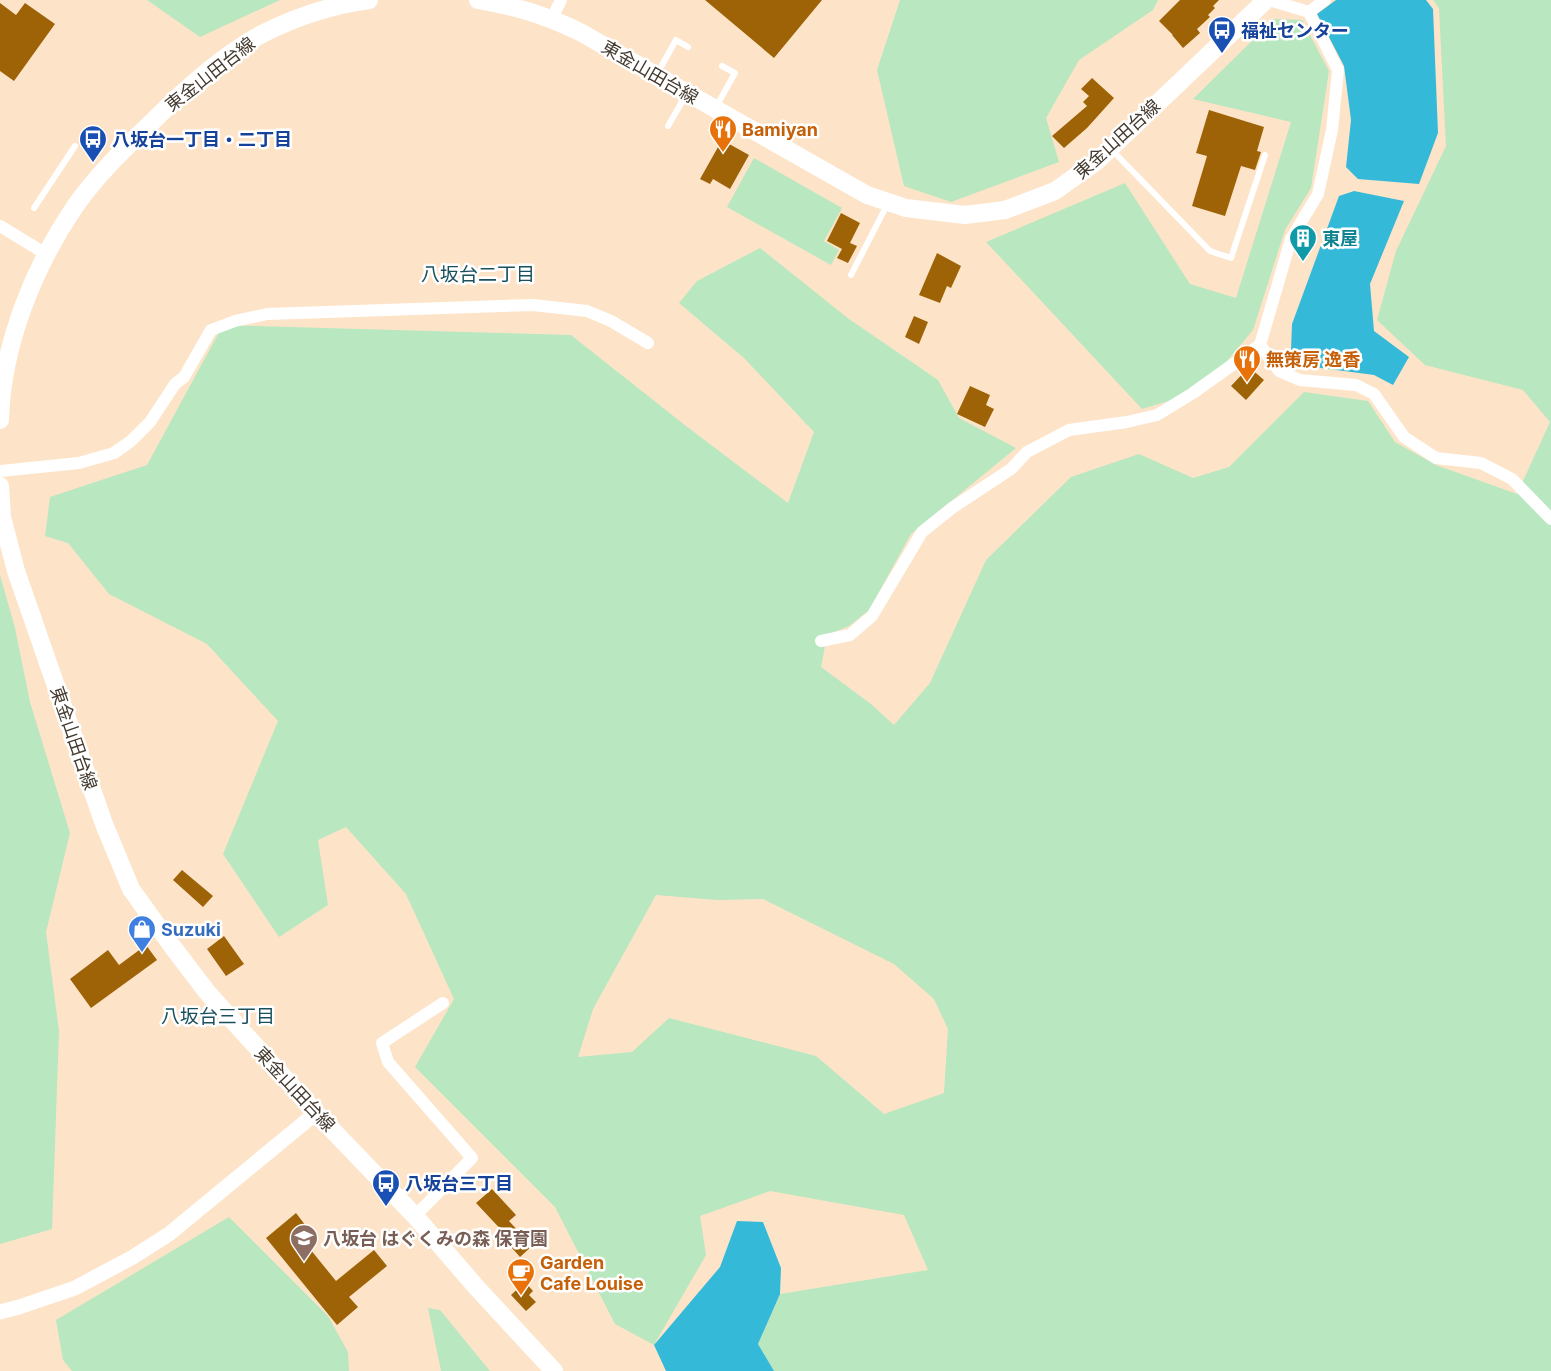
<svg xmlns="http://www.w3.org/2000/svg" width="1551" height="1371" viewBox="0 0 1551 1371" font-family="Inter,'Noto Sans JP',sans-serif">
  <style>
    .green { fill: #b8e7c0; fill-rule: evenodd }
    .water { fill: #34bad8 }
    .building { fill: #9d6306 }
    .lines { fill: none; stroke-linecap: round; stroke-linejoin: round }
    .service { stroke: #fff; stroke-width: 6 }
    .minor { stroke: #fff; stroke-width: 12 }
    .tertiary { stroke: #fff; stroke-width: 15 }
    .secondary { stroke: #fff; stroke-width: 18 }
    .labels { text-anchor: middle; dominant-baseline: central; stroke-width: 5; stroke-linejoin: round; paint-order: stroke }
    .transit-label { font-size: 18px; font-weight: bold; fill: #164399; stroke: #fff; text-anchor: start }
    .street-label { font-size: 18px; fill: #443a2f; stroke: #fff }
    .food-label { font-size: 18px; font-weight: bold; fill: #c56008; stroke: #fff; text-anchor: start }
    .culture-label { font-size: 18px; font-weight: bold; fill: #0d838f; stroke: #fff; text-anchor: start }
    .shop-label { font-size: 18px; font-weight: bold; fill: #366cbe; stroke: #fff; text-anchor: start }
    .education-label { font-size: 18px; font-weight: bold; fill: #785e54; stroke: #fff; text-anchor: start }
    .neighbourhood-label { font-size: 19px; fill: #1a4f5e; stroke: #fff }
  </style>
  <rect width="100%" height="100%" fill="#fde4c8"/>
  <path class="green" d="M 147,0 L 280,0 L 200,37 Z
    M 900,0 L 1158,0 L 1153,10 L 1079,60 L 1046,118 L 1059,162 L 951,202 L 904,186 L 877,70 Z
    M 1433,0 L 1551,0 L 1551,1371 L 774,1371 L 758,1344 L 780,1294 L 928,1270 L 904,1215 L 770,1191 L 700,1216 L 706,1255 L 654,1345 L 615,1324 L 555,1207 L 415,1067 L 454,999 L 406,894 L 346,827 L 318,840 L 328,905 L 279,937 L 223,854 L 278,721 L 207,644 L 109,594 L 68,543 L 45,536 L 50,497 L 147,465 L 223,325 L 571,335 L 686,426 L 788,503 L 814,432 L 744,358 L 679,303 L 697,281 L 760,248 L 849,319 L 938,380 L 959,418 L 1016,448 L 911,534 L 869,610 L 849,626 L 827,635 L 821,667 L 871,704 L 894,725 L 930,683 L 986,560 L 1071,477 L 1139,454 L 1193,478 L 1229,467 L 1304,392 L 1368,401 L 1395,442 L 1436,465 L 1517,494 L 1550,422 L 1523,390 L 1425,365 L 1377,320 L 1396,251 L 1446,146 L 1439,8 ZM 656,895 L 717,900 L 763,899 L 894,964 L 934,999 L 948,1029 L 944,1093 L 884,1114 L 816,1056 L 669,1018 L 632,1052 L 578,1057 L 593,1009 Z
    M 1274,19 L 1302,20 L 1329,71 L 1311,188 L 1285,230 L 1253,330 L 1202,391 L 1142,409 L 986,242 L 1125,183 L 1190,284 L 1236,298 L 1291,122 L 1193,99 Z
    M 754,158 L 842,208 L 824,241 L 839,250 L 831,265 L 727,207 Z
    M 0,575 L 15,628 L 30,702 L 70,833 L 46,932 L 59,1031 L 52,1229 L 0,1244 Z
    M 229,1217 L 328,1316 L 348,1352 L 349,1371 L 72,1371 L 63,1360 L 56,1320 Z
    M 428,1308 L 440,1310 L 490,1371 L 441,1371 Z"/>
  <path class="water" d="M 1336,0 L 1426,0 L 1433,9 L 1438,133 L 1419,184 L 1358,179 L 1346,167 L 1351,120 L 1344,66 L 1317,14 Z
    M 1354,191 L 1404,201 L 1370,284 L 1374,331 L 1409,357 L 1393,385 L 1374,375 L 1306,366 L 1291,350 L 1292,324 L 1339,196 Z
    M 737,1221 L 763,1222 L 781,1268 L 780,1294 L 758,1344 L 774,1371 L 666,1371 L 654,1345 L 720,1267 Z"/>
  <path class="building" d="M 705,0 L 822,0 L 774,58 Z
    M 1180,0 L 1219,0 L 1213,6 L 1215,8 L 1208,15 L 1210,17 L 1197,29 L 1200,33 L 1183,48 L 1172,35 L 1173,35 L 1159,21 Z
    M 0,3 L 16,15 L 25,3 L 55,24 L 14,81 L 0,71 Z
    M 1092,78 L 1114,98 L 1087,128 L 1064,148 L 1052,136 L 1087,106 L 1083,102 L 1089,96 L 1081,89 Z
    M 1209,110 L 1264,127 L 1257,151 L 1261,152 L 1255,170 L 1241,166 L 1225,216 L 1192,206 L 1207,156 L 1196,153 Z
    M 722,140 L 749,155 L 730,189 L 713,179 L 710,184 L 700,179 Z
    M 841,213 L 860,223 L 850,243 L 857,246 L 848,263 L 837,258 L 842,249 L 827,241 Z
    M 937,253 L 961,266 L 951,288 L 947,286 L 940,303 L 919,295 Z
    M 914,316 L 928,322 L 919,344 L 905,337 Z
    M 1249,367 L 1264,380 L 1246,400 L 1231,386 Z
    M 970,386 L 990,395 L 986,405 L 994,409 L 985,427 L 957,414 Z
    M 182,870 L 213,896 L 203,907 L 173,880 Z
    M 224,936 L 244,964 L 226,976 L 207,949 Z
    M 146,945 L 157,960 L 91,1008 L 70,979 L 108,950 L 119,965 Z
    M 492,1189 L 516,1215 L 509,1221 L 532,1246 L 520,1257 L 504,1239 L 507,1236 L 476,1203 Z
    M 296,1213 L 306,1226 L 297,1233 L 336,1281 L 374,1250 L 387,1266 L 349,1297 L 358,1307 L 337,1325 L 266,1238 Z
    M 525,1282 L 533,1291 L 529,1295 L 536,1302 L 526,1311 L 511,1295 Z"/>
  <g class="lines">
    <path class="service" d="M 657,74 L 676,40 L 688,47
      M 716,107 L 735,73 L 722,66
      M 668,126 L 686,95
      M 1111,149 L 1210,251 L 1231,258 L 1265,155
      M 34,208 L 75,146
      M 851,275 L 888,203"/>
    <path class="minor" d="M 1309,12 L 1325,0
      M 552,18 L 561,0
      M 0,226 L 46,254
      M 1260,345 L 1279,371 L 1300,380 L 1356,385 L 1374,394 L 1404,437 L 1436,458 L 1481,463 L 1512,479 L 1551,519
      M 0,471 L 79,463 L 114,453 L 131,441 L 150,422 L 175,384 L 184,377 L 211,330 L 235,321 L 267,314 L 533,305 L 587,311 L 611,321 L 648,343
      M 821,641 L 850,635 L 872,616 L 922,532 L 952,508 L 1011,469 L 1027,452 L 1069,430 L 1127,422 L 1157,415 L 1193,393 L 1260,345 L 1291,239 L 1318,194 L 1332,130 L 1338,70 L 1309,12 L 1269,0
      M 415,1216 L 472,1158 L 388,1062 L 382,1043 L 443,1003"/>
    <path class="tertiary" d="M 0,1312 L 19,1307 L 75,1288 L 133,1257 L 169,1234 L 316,1113"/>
    <path class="secondary" d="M 478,0 C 517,7 543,14 580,32 L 867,195 L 906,208 L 965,215 L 1005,210 L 1055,191 L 1097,161 L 1266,0
      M 0,420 C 2,345 34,266 76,205 C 97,175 124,149 150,124 C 182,92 222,55 262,34 C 295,17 333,5 369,0
      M 0,486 L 2,517 L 16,571 L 104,824 L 131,889 L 172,946 L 207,992 L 316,1113 L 415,1216 L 477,1288 L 554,1371"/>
  </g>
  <defs>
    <g id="bus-pin" transform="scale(1.4375)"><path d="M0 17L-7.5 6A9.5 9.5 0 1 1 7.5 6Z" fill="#1a4fb4" stroke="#fff"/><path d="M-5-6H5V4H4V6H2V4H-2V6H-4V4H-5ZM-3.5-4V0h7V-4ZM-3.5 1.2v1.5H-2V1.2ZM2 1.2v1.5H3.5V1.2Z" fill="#fff"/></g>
    <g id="restaurant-pin" transform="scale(1.4375)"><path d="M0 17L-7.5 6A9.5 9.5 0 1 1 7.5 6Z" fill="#e8710a" stroke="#fff"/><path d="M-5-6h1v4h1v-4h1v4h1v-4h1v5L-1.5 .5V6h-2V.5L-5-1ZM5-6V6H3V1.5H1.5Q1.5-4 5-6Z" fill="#fff"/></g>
    <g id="building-pin" transform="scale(1.4375)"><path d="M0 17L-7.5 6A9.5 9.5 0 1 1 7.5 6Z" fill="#0f9aa8" stroke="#fff"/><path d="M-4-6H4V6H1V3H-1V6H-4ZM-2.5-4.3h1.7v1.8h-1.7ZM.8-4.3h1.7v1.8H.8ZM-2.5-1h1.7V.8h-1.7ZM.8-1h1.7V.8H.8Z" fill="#fff"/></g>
    <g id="shop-pin" transform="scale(1.4375)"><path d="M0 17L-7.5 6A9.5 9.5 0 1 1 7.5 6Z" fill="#3f7fe0" stroke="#fff"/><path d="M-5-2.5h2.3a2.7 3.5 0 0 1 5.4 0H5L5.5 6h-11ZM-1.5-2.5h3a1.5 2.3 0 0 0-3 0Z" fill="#fff"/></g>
    <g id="school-pin" transform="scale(1.4375)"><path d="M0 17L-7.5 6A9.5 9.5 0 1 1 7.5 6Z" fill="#8d6e63" stroke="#fff"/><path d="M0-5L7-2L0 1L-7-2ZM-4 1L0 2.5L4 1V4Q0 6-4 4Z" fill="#fff"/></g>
    <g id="cafe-pin" transform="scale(1.4375)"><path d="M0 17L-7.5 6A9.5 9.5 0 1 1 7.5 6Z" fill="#e8710a" stroke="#fff"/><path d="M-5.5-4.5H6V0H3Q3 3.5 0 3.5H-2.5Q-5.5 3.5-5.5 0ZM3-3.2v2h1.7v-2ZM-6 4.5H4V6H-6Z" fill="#fff"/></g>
  </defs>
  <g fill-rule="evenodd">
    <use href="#bus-pin" x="1222" y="30"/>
    <use href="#restaurant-pin" x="723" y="129"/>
    <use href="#bus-pin" x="93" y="139"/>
    <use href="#building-pin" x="1303" y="238"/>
    <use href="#restaurant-pin" x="1247" y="359"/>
    <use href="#shop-pin" x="142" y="929"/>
    <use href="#bus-pin" x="386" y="1183"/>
    <use href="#school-pin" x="304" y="1238"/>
    <use href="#cafe-pin" x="521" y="1272"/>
  </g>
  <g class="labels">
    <g class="transit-label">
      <text x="1241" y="30">福祉センター</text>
      <text x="112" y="139">八坂台一丁目・二丁目</text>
      <text x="405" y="1183">八坂台三丁目</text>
    </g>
    <g class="street-label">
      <text transform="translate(650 72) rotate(30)">東金山田台線</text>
      <text transform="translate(210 74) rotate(-38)">東金山田台線</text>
      <text transform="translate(1117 139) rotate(-42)">東金山田台線</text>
      <text transform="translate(74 738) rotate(71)">東金山田台線</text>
      <text transform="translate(295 1089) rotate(47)">東金山田台線</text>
    </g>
    <g class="food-label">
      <text x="742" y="129">Bamiyan</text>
      <text x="1266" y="359">無策房 逸香</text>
      <text x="540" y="1262">Garden<tspan x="540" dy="21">Cafe Louise</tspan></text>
    </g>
    <g class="culture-label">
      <text x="1322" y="238">東屋</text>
    </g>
    <g class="shop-label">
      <text x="161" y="929">Suzuki</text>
    </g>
    <g class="education-label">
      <text x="323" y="1238">八坂台 はぐくみの森 保育園</text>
    </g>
    <g class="neighbourhood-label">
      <text x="478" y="274">八坂台二丁目</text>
      <text x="218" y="1016">八坂台三丁目</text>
    </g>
  </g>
</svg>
